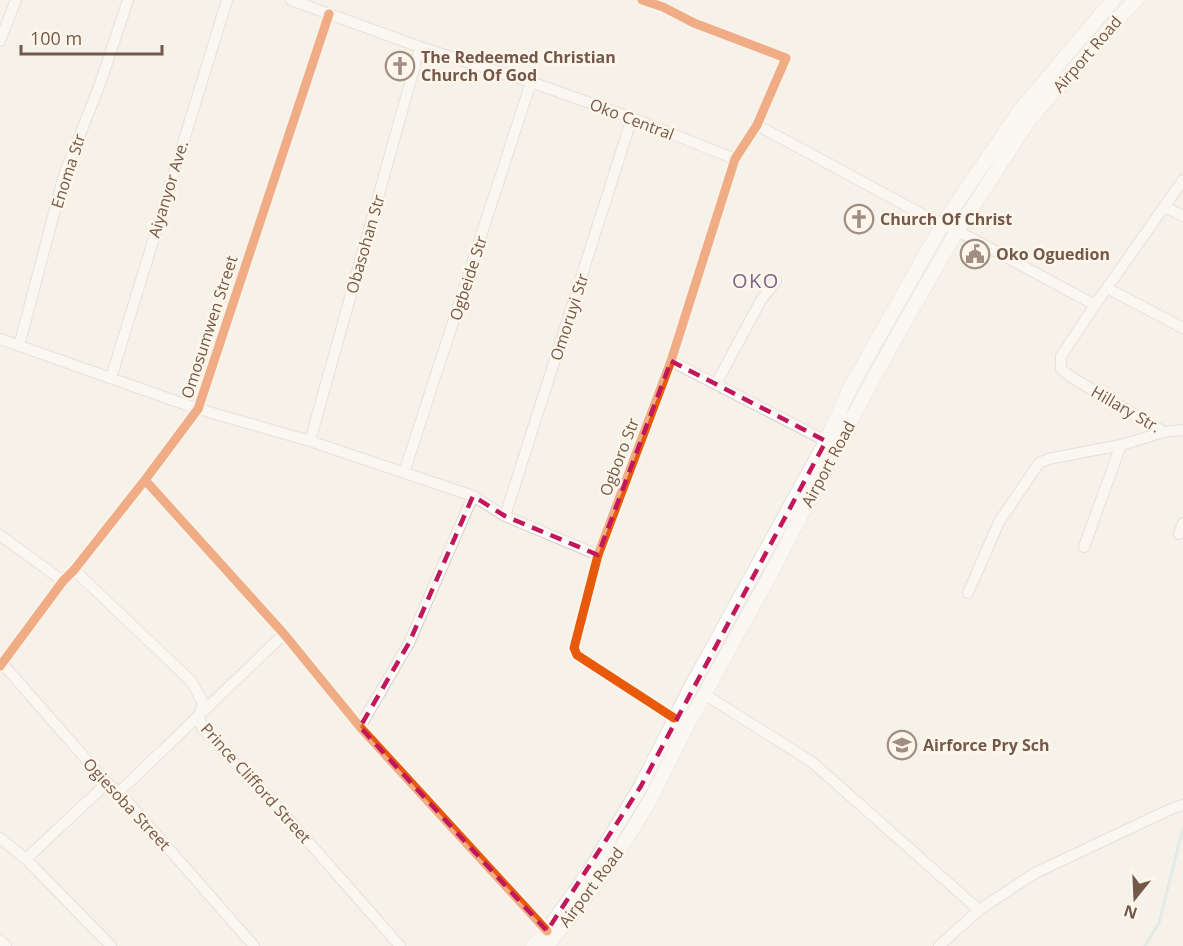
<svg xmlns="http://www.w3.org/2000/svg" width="1183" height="946" viewBox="0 0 1183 946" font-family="'Open Sans',sans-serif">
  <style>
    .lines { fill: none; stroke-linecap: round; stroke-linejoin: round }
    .stream { stroke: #cce4e6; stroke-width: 3 }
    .minor-casing { stroke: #d5cec8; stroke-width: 12 }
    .secondary-casing { stroke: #d5cec6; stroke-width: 15 }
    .minor { stroke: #fefdfc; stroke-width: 10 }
    .secondary { stroke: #fefdfc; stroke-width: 14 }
    .cycleway-casing { stroke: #fef6ea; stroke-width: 13 }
    .cycleway { stroke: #e8590c; stroke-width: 9 }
    .marked { fill: none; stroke: #c2185b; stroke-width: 4.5; stroke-dasharray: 12 8; stroke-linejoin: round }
    .labels { text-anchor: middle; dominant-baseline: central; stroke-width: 5; stroke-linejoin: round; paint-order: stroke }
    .street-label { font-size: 16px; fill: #73594b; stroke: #fef6ea }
    .poi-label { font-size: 16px; font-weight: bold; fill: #73594b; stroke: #fef6ea; text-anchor: start }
    .quarter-label { font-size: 20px; letter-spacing: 1.5px; fill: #80638f; stroke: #fef6ea }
  </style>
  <rect width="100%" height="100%" fill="#f6f1e9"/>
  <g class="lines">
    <path class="stream" d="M 1145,946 L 1159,923 L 1183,828"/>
    <g class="minor-casing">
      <path id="minor" d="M 291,0 L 420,47 L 531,82 L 632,118 L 735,159
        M 642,0 L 663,7 L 694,23 L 786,58 L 757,125 L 735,159 L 671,361 L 598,555 L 574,648 L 577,655 L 674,718
        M 0,41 L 16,0
        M 757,125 L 942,225 L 971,238 L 1095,305
        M 1183,180 L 1095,305 L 1061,356 L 1061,369 L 1071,377 L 1164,432 L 1183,430
        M 1165,207 L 1183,216
        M 1107,288 L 1183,328
        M 0,339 L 198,409 L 310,441 L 473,496 L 505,516 L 598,555
        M 19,346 L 64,175 L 100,84 L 128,0
        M 671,361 L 826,441
        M 111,378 L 227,0
        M 716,384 L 761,300 L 776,281
        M 310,441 L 420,47
        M 404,473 L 531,82
        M 145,480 L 284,634 L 360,727 L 547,931
        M 505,516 L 632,118
        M 1179,534 L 1183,523
        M 0,535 L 63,581
        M 1084,547 L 1121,445
        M 74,570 L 191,681 L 203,703 L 199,716 L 202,728 L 283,813 L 400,946
        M 968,593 L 999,522 L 1039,463 L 1048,459 L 1121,445 L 1164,432
        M 0,661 L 107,783 L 119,792 L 254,946
        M 0,666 L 63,581 L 74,570 L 145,480 L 198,409 L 329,14
        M 704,694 L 812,762 L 979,910
        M 360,727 L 409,643 L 473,496
        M 119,792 L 284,634
        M 0,838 L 26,859 L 111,946
        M 26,859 L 107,783
        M 0,940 L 6,946
        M 939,946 L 979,910 L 1035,873 L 1173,808 L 1183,805"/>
    </g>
    <g class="secondary-casing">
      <path id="secondary" d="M 533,946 L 547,931 L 589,872 L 641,786 L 693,683 L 826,441 L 851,386 L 942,225 L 1020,110 L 1113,0
        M 547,946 L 602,876 L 629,835 L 653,795 L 687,726 L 774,568 L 839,442 L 902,327 L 957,231 L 1030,119 L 1128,8 L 1137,0"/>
    </g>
    <use href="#minor" class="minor"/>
    <use href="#secondary" class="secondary"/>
    <g class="cycleway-casing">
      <path id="cycleway" d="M 642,0 L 663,7 L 694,23 L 786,58 L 757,125 L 735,159 L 671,361 L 598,555 L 574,648 L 577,655 L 674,718
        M 145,480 L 284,634 L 360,727 L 547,931
        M 0,666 L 63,581 L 74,570 L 145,480 L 198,409 L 329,14"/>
    </g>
    <use href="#cycleway" class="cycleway"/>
  </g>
  <path d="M0 0H1183V946H0ZM 671,361 L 826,441 L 641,786 L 547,931 L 360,727 L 409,643 L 473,496 L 505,516 L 598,555 Z" fill="#f6f1e9" fill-opacity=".55" fill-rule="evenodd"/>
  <path class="marked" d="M 671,361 L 826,441 L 641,786 L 547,931 L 360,727 L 409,643 L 473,496 L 505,516 L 598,555 Z"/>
  <defs>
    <g id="church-ring" transform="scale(1.5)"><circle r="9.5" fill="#fef6ea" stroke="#a18e82" stroke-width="1.5"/><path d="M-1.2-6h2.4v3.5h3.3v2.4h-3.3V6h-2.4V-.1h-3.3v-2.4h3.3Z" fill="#a18e82"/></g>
    <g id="civic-ring" transform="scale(1.5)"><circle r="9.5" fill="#fef6ea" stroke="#a18e82" stroke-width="1.5"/><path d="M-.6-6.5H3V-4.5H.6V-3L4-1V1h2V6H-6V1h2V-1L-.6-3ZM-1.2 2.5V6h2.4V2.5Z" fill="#a18e82"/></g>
    <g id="school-ring" transform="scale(1.5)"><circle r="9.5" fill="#fef6ea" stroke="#a18e82" stroke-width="1.5"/><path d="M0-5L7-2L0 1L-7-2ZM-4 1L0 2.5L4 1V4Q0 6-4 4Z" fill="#a18e82"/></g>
  </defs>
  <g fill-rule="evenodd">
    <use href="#church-ring" x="400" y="66"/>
    <use href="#church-ring" x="859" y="219"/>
    <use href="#civic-ring" x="975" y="254"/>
    <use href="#school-ring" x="902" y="745"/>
  </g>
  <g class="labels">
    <g class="street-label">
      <text transform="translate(1087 54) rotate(-49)">Airport Road</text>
      <text transform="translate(632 119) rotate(21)">Oko Central</text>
      <text transform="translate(68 171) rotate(-72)">Enoma Str</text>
      <text transform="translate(168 189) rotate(-73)">Aiyanyor Ave.</text>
      <text transform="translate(365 244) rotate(-74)">Obasohan Str</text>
      <text transform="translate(468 278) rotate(-72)">Ogbeide Str</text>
      <text transform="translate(569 317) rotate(-72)">Omoruyi Str</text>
      <text transform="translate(209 327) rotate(-72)">Omosumwen Street</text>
      <text transform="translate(1126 409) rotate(30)">Hillary Str.</text>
      <text transform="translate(619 457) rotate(-69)">Ogboro Str</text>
      <text transform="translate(828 464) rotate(-62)">Airport Road</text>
      <text transform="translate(256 783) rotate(48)">Prince Clifford Street</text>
      <text transform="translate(127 804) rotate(47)">Ogiesoba Street</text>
      <text transform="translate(591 887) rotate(-53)">Airport Road</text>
    </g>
    <g class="poi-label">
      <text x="421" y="57">The Redeemed Christian<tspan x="421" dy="18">Church Of God</tspan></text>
      <text x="880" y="219">Church Of Christ</text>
      <text x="996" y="254">Oko Oguedion</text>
      <text x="923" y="745">Airforce Pry Sch</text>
    </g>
    <g class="quarter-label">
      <text x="756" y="280">OKO</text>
    </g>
  </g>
  <g transform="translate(1135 898) rotate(198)" stroke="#fef6ea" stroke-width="4.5" paint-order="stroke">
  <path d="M0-4.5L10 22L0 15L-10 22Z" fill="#73594b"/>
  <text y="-9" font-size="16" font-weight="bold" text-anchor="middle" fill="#73594b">N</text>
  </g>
  <path d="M21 45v9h141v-9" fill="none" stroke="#73594b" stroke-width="3"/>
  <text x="30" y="45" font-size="18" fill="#73594b" stroke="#fef6ea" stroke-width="4.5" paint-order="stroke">100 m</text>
</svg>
